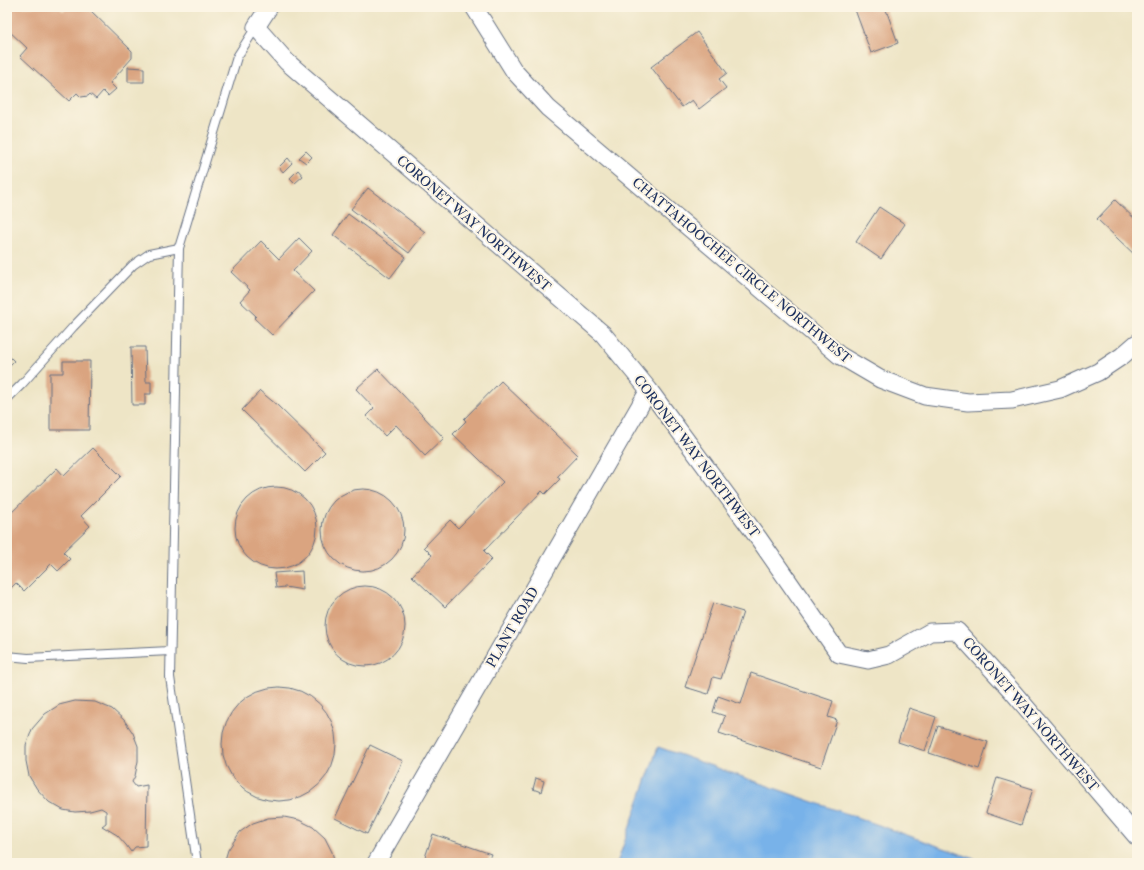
<svg xmlns="http://www.w3.org/2000/svg" width="1144" height="870" viewBox="0 0 1144 870" font-family="'Libre Caslon Text',serif">
  <style>
    .water { fill: #78b2e9; stroke: #4a70a4 }
    .building { fill: #daa480 }
    .lines { fill: none; stroke-linecap: round; stroke-linejoin: round }
    .lane-casing { stroke: #656f82; stroke-width: 10 }
    .street-casing { stroke: #656f82; stroke-width: 19 }
    .lane { stroke: #fff; stroke-width: 8 }
    .street { stroke: #fff; stroke-width: 17 }
    .labels { text-anchor: middle; dominant-baseline: central; stroke-width: 4; stroke-linejoin: round; paint-order: stroke }
    .street-label { font-size: 13px; fill: #1b2f5e; stroke: #fcf5e5 }
  </style>
  <rect width="100%" height="100%" fill="#fcf5e5"/>
  <filter id="ink" filterUnits="userSpaceOnUse"><feTurbulence type="fractalNoise" baseFrequency=".025" numOctaves="2"/><feDisplacementMap in="SourceGraphic" scale="8" xChannelSelector="R" yChannelSelector="G"/><feConvolveMatrix kernelMatrix="1 2 1 2 8 2 1 2 1" color-interpolation-filters="sRGB"/></filter>
  <filter id="wash" filterUnits="userSpaceOnUse"><feTurbulence type="fractalNoise" baseFrequency=".012" numOctaves="4" result="noise"/><feDisplacementMap in="SourceGraphic" scale="16" xChannelSelector="R" yChannelSelector="G"/><feGaussianBlur stdDeviation="0.9" result="paint"/><feColorMatrix in="noise" values="0 0 0 0 0 0 0 0 0 0 0 0 0 0 0 0 0 1.4 0 .05"/><feComposite in="paint" operator="in"/></filter>
  <g filter="url(#wash)">
    <rect width="100%" height="100%" fill="#eee5c6"/>
    <path class="water" d="M 658,747 L 986,863 L 617,863 Z"/>
    <g id="blocks">
      <path class="building" d="M 7,7 L 59,7 L 63,11 L 67,7 L 87,7 L 132,51 L 132,58 L 110,83 L 116,89 L 108,96 L 103,91 L 96,99 L 90,94 L 88,96 L 81,97 L 77,93 L 69,101 L 20,56 L 27,48 L 7,29 Z
        M 854,7 L 885,7 L 898,43 L 871,53 Z
        M 697,32 L 727,73 L 719,79 L 726,88 L 699,109 L 692,100 L 682,107 L 651,67 Z
        M 128,67 L 144,68 L 144,82 L 128,82 Z
        M 306,151 L 312,157 L 306,163 L 299,158 Z
        M 288,158 L 292,163 L 283,172 L 279,167 Z
        M 298,170 L 303,176 L 295,183 L 290,178 Z
        M 1137,180 L 1137,189 L 1133,185 Z
        M 368,188 L 425,232 L 409,253 L 351,209 Z
        M 1115,200 L 1137,221 L 1137,257 L 1097,219 Z
        M 879,207 L 905,224 L 881,259 L 856,242 Z
        M 348,214 L 406,257 L 390,278 L 333,235 Z
        M 299,238 L 312,251 L 293,271 L 314,291 L 272,335 L 254,318 L 256,316 L 240,301 L 250,290 L 231,272 L 261,241 L 279,259 Z
        M 131,347 L 145,347 L 146,381 L 146,382 L 151,382 L 151,394 L 145,394 L 145,405 L 132,405 Z
        M 7,354 L 14,361 L 9,366 L 7,363 Z
        M 63,361 L 90,361 L 89,430 L 50,430 L 50,373 L 63,373 Z
        M 378,369 L 444,438 L 425,456 L 396,425 L 385,436 L 366,416 L 374,408 L 356,389 Z
        M 501,381 L 578,455 L 557,477 L 560,479 L 545,494 L 542,491 L 484,551 L 492,559 L 445,607 L 412,576 L 432,555 L 424,547 L 450,520 L 458,528 L 503,482 L 453,434 L 466,421 L 464,419 Z
        M 260,391 L 277,405 L 325,452 L 305,472 L 242,410 Z
        M 93,448 L 121,476 L 81,516 L 90,526 L 63,552 L 70,559 L 58,571 L 51,564 L 24,591 L 16,583 L 7,592 L 7,517 L 57,468 L 64,476 Z
        M235 528a41 41 0 1 1 82 0a41 41 0 1 1-82 0Z
        M322 530a41 41 0 1 1 82 0a41 41 0 1 1-82 0Z
        M 302,571 L 303,590 L 285,587 L 276,588 L 274,573 Z
        M325 626a40 40 0 1 1 80 0a40 40 0 1 1-80 0Z
        M 713,603 L 743,612 L 721,679 L 713,677 L 708,694 L 685,687 Z
        M 751,673 L 833,701 L 828,717 L 837,720 L 821,767 L 719,733 L 725,716 L 713,712 L 718,696 L 741,704 Z
        M222 744a57 57 0 1 1 114 0a57 57 0 1 1-114 0Z
        M 75,701 L 95,702 L 112,709 L 124,720 L 133,733 L 138,746 L 138,761 L 135,776 L 132,782 L 136,787 L 147,785 L 146,846 L 135,847 L 131,852 L 126,845 L 117,835 L 102,826 L 106,823 L 106,811 L 101,808 L 90,811 L 75,812 L 63,810 L 49,802 L 37,789 L 29,776 L 26,761 L 26,746 L 32,729 L 45,714 L 59,705 Z
        M 909,708 L 936,717 L 925,751 L 898,742 Z
        M 938,726 L 988,742 L 979,769 L 929,753 Z
        M 370,745 L 403,761 L 367,834 L 335,818 Z
        M 536,778 L 544,781 L 541,792 L 533,789 Z
        M 997,778 L 1033,789 L 1021,825 L 986,813 Z
        M 284,817 L 299,820 L 313,827 L 325,838 L 332,852 L 335,863 L 224,863 L 228,850 L 240,832 L 253,823 L 268,818 Z
        M 433,834 L 491,854 L 487,863 L 423,863 Z"/>
    </g>
  </g>
  <g filter="url(#ink)">
    <use href="#blocks" fill-opacity="0" stroke="#656f82" stroke-width="1"/>
    <g class="lines">
      <g class="lane-casing">
        <path id="lane" d="M 7,399 L 22,384 L 73,327 L 133,265 L 149,254 L 179,248
          M 7,656 L 28,658 L 170,651
          M 197,863 L 170,677 L 179,248 L 237,57 L 256,27"/>
      </g>
      <g class="street-casing">
        <path id="street" d="M 269,7 L 256,27 L 287,62 L 603,334 L 649,390 L 759,539 L 839,654 L 868,660 L 889,655 L 930,632 L 957,631 L 1012,691 L 1137,837
          M 474,7 L 514,71 L 548,108 L 839,355 L 880,379 L 925,396 L 968,402 L 1012,400 L 1060,389 L 1098,372 L 1122,356 L 1137,343
          M 376,863 L 649,390"/>
      </g>
      <use href="#lane" class="lane"/>
      <use href="#street" class="street"/>
    </g>
  </g>
  <g class="labels">
    <g class="street-label">
      <text transform="translate(474 223) rotate(41)">CORONET WAY NORTHWEST</text>
      <text transform="translate(742 270) rotate(40)">CHATTAHOOCHEE CIRCLE NORTHWEST</text>
      <text transform="translate(697 456) rotate(53)">CORONET WAY NORTHWEST</text>
      <text transform="translate(512 627) rotate(-60)">PLANT ROAD</text>
      <text transform="translate(1031 714) rotate(49)">CORONET WAY NORTHWEST</text>
    </g>
  </g>
  <rect width="1144" height="870" fill="none" stroke="#fcf5e5" stroke-width="24"/>
</svg>
